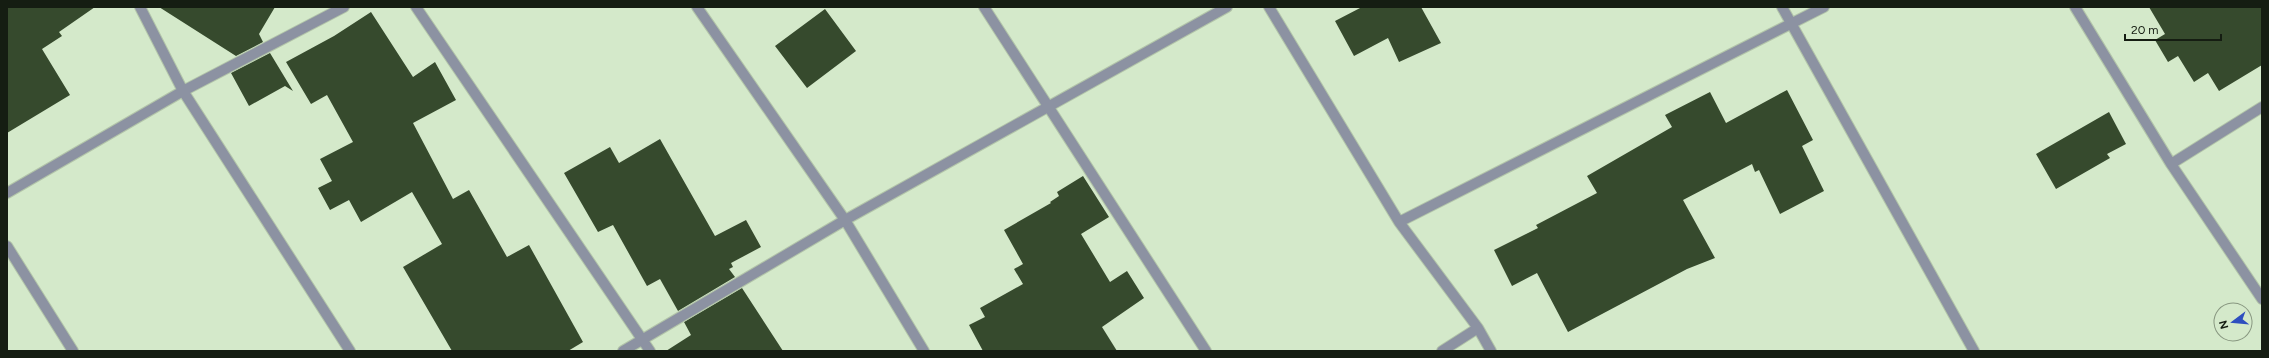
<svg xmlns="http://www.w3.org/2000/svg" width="2269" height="358" viewBox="0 0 2269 358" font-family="Figtree,sans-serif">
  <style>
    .building { fill: #364a2d }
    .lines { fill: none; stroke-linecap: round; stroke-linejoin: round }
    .minor-casing { stroke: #b2c4a9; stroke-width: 12 }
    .minor { stroke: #8c92a2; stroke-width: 10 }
  </style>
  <rect width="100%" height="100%" fill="#d4e9ca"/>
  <path class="building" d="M 7,7 L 95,7 L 59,32 L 62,36 L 42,49 L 70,95 L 7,133 Z
    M 159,7 L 275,7 L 259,34 L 263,42 L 236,56 Z
    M 1362,7 L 1421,7 L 1441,43 L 1399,62 L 1388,38 L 1354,56 L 1335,21 Z
    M 2149,7 L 2262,7 L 2262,65 L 2219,91 L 2208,73 L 2194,82 L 2178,56 L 2168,62 L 2155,40 L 2165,34 Z
    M 825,9 L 856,51 L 807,88 L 775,46 Z
    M 371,12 L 413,77 L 435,62 L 456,100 L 413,123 L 453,199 L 469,190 L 507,257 L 529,245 L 583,342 L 568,351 L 452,351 L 403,267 L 442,244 L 412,192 L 361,222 L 349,200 L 330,210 L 318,188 L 332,181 L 320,159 L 353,142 L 327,95 L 311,104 L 286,62 L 334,36 Z
    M 270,53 L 293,91 L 285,86 L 249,106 L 231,73 Z
    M 1787,90 L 1813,140 L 1802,146 L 1824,191 L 1780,214 L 1759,170 L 1755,172 L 1752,164 L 1683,200 L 1715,258 L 1687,269 L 1568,332 L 1537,273 L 1512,286 L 1494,250 L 1538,228 L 1536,225 L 1597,193 L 1587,176 L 1672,127 L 1665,115 L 1710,92 L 1726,123 Z
    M 2109,112 L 2126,144 L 2107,154 L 2110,158 L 2056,189 L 2036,154 Z
    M 660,139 L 715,236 L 746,220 L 761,247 L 731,263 L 733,267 L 729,269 L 735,277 L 678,311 L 660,279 L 647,286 L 613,225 L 598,232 L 564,173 L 610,147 L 619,163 Z
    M 1083,176 L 1109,217 L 1081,234 L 1110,282 L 1127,271 L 1144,298 L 1102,327 L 1117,351 L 983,351 L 969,325 L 985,317 L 980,308 L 1023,284 L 1014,269 L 1023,264 L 1004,230 L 1051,203 L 1050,202 L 1059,196 L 1057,192 Z
    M 742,288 L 783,351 L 666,351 L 691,335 L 684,322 Z"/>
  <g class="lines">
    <g class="minor-casing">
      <path id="minor" d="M 140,7 L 183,91 L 350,351
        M 416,7 L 650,351
        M 697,7 L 845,220 L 924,351
        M 984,7 L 1206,351
        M 1269,7 L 1399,222 L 1478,328 L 1491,351
        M 1782,7 L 1974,351
        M 2075,7 L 2171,164 L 2262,299
        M 2171,164 L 2262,107
        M 7,193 L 183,91 L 344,7
        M 1399,222 L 1824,7
        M 7,246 L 73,351
        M 623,351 L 845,220 L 1227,7
        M 1442,351 L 1478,328"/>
    </g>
    <use href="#minor" class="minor"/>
  </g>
  <rect width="2269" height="358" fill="none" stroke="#151d12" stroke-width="16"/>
  <g transform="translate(2233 322) rotate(254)"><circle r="19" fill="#d4e9ca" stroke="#889780"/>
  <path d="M0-3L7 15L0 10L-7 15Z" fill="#2e4fbf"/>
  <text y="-6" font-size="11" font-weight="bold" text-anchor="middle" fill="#151d12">N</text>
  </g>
  <path d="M2125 34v6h96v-6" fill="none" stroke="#151d12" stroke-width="2"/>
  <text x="2131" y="34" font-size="12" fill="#151d12" stroke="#d4e9ca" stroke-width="3" paint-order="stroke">20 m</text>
</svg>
